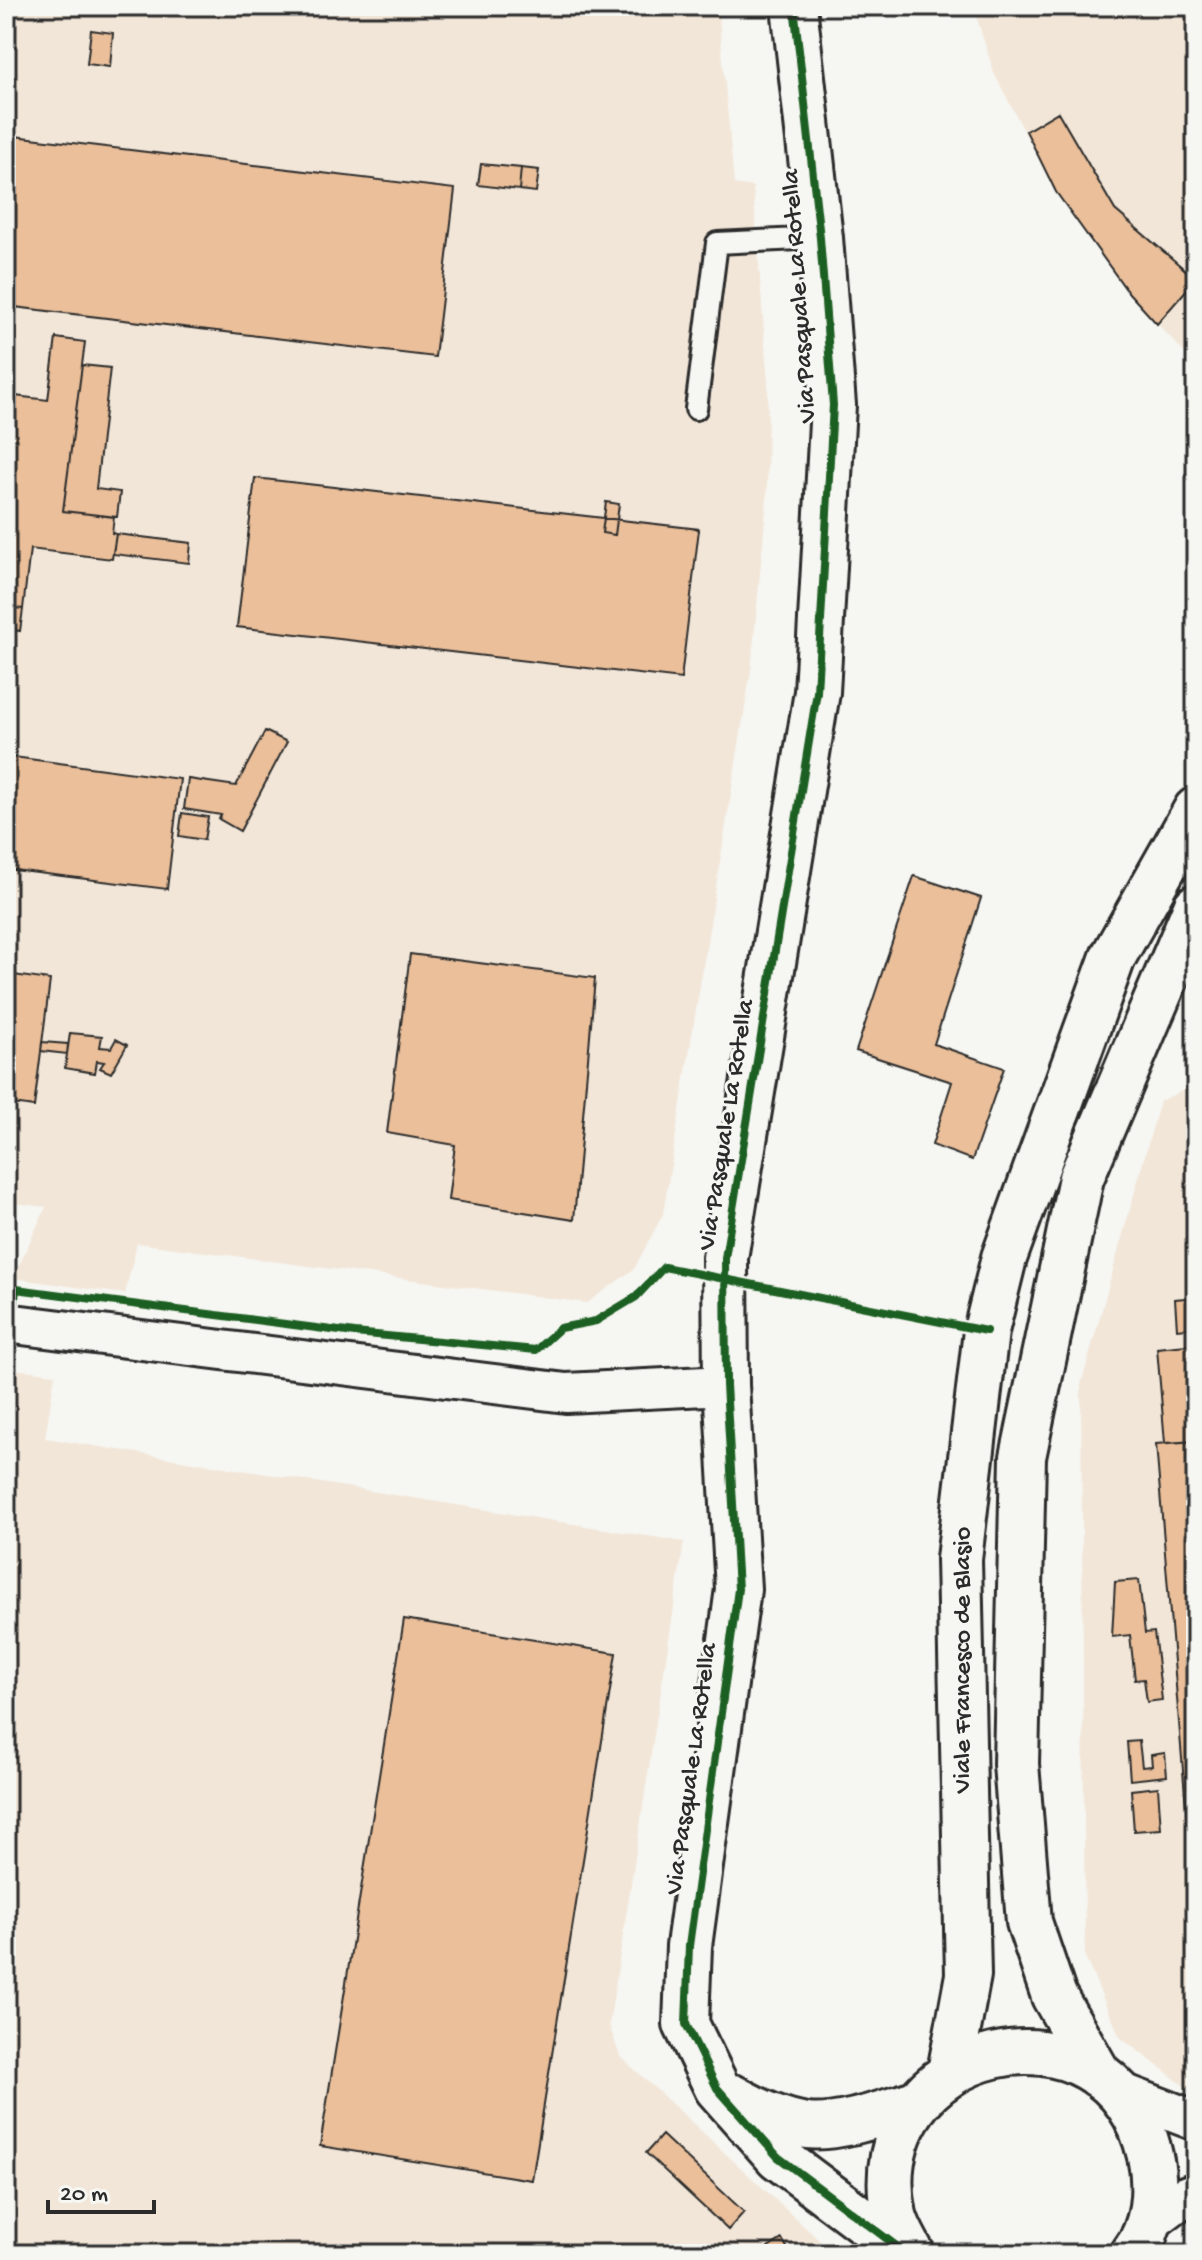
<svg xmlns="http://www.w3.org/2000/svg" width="1202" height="2260" viewBox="0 0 1202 2260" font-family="'Gochi Hand',sans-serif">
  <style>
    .built { fill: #f2e6d8 }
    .building { fill: #eabf9a; stroke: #2b2b2b; stroke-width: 2 }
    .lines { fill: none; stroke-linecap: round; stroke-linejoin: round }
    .lane-casing { stroke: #2b2b2b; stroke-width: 26 }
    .street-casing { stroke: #2b2b2b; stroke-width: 44 }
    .secondary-casing { stroke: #2b2b2b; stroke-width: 50 }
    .lane { stroke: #f6f6f2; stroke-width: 20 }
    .street { stroke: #f6f6f2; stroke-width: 38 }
    .secondary { stroke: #f6f6f2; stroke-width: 44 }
    .cycleway-casing { stroke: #f6f6f2; stroke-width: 13 }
    .cycleway { stroke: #1b5e20; stroke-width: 8 }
    .labels { text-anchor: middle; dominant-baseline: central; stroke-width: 6; stroke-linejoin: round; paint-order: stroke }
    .street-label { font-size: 26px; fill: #2b2b2b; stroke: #f6f6f2 }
  </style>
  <rect width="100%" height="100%" fill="#f6f6f2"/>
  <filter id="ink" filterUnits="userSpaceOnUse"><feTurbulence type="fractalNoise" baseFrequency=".0125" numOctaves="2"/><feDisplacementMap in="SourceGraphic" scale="16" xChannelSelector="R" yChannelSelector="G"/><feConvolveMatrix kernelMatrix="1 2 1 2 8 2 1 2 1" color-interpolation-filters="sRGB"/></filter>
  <g filter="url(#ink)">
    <path class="built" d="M 6,6 L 718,6 L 734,184 L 753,187 L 768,384 L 767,498 L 751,670 L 663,1214 L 634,1269 L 587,1303 L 137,1243 L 125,1294 L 13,1278 L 46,1207 L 6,1202 Z
      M 973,6 L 1196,6 L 1196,365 L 1128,292 L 1056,192 L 994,73 Z
      M 1196,1085 L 1196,2090 L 1187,2088 L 1120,2037 L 1085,1957 L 1081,1385 L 1160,1101 Z
      M 6,1368 L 55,1374 L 45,1438 L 684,1542 L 609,2025 L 620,2056 L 834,2254 L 6,2254 Z"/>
    <path class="building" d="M 91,30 L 113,33 L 110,67 L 87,64 Z
      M 1058,112 L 1115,210 L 1196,279 L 1157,324 L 1128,292 L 1056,192 L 1026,131 Z
      M 6,135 L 455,189 L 435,357 L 6,306 Z
      M 481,164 L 521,168 L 519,190 L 478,185 Z
      M 521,168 L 539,170 L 536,192 L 519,190 Z
      M 56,338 L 85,342 L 63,511 L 114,517 L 112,533 L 116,534 L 112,559 L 30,549 L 23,609 L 6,607 L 6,395 L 48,400 Z
      M 82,365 L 110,368 L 96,489 L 120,492 L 117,517 L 63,511 Z
      M 255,478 L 699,529 L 681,679 L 237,627 Z
      M 606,502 L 619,504 L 615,535 L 602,533 Z
      M 116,534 L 191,543 L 189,563 L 113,554 Z
      M 6,607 L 23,609 L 20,631 L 6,629 Z
      M 265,731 L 287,742 L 240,831 L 219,819 L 221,815 L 184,809 L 188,779 L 236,786 Z
      M 6,756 L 180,779 L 167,889 L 6,869 Z
      M 182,813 L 208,817 L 204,840 L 179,836 Z
      M 914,876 L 981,898 L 934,1044 L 1004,1068 L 972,1160 L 932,1145 L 952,1082 L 856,1051 Z
      M 410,954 L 595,978 L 574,1220 L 448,1200 L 455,1145 L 387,1133 Z
      M 6,974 L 50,980 L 34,1107 L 6,1103 Z
      M 70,1033 L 102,1036 L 100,1047 L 111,1048 L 116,1039 L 127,1045 L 111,1073 L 100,1068 L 104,1062 L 97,1061 L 95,1073 L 65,1068 Z
      M 42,1042 L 68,1044 L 67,1054 L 41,1051 Z
      M 1196,1297 L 1196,1327 L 1177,1329 L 1175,1299 Z
      M 1196,1344 L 1196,1441 L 1165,1443 L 1157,1348 Z
      M 1196,1441 L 1196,1928 L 1156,1444 Z
      M 1139,1580 L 1145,1633 L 1154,1632 L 1162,1700 L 1147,1702 L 1144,1679 L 1135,1680 L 1130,1635 L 1112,1637 L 1115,1582 Z
      M 404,1619 L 616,1653 L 532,2180 L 320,2146 Z
      M 1139,1741 L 1142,1767 L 1152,1766 L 1151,1755 L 1165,1753 L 1167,1776 L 1130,1780 L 1127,1742 Z
      M 1158,1787 L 1161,1829 L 1134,1831 L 1131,1790 Z
      M 662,2135 L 744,2212 L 728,2230 L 646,2153 Z
      M 782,2239 L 791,2254 L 759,2254 Z"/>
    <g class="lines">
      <g class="lane-casing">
        <path id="lane" d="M 696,409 L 717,243 L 820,238"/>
      </g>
      <g class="street-casing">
        <path id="street" d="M 6,1323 L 566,1393 L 726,1385
          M 1120,2092 L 1196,2121
          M 1149,2223 L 1185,2196 L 1196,2192"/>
      </g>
      <g class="secondary-casing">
        <path id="secondary" d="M 794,6 L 820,238 L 833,405 L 817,692 L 725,1258 L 726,1385 L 738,1589 L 689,1946 L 686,2024 L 717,2088 L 778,2157 L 907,2254
          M 950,2072 L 968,1975 L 959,1559 L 986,1331 L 1004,1258 L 1113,957 L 1196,810
          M 1099,2075 L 1054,1996 L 1029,1922 L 1016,1764 L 1023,1457 L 1081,1178 L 1196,907
          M 732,2097 C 756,2110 779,2122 807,2126 C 837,2130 887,2112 916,2103
          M 912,2254 C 906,2242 897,2228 894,2215 C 858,2042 1111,1983 1150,2156 C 1157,2187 1154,2228 1133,2254"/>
      </g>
      <use href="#lane" class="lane"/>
      <use href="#street" class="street"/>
      <use href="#secondary" class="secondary"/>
      <g class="cycleway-casing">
        <path id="cycleway" d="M 794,6 L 820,238 L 833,405 L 817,692 L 725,1258 L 726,1385 L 738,1589 L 689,1946 L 686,2024 L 717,2088 L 778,2157 L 907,2254
          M 6,1356 L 9,1357 L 16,1289 L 355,1333 L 536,1350 L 560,1328 L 596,1321 L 636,1297 L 664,1267 L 986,1331"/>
      </g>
      <use href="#cycleway" class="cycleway"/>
    </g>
  </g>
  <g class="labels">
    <g class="street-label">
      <text transform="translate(801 296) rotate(-94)">Via Pasquale La Rotella</text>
      <text transform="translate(728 1125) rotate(-81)">Via Pasquale La Rotella</text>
      <text transform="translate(964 1660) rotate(-90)">Viale Francesco de Blasio</text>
      <text transform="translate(693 1769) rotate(-82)">Via Pasquale La Rotella</text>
    </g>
  </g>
  <rect width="1202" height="2260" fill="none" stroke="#f6f6f2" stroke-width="32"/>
  <rect x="16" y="16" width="1170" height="2228" fill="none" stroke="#2b2b2b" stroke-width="3" filter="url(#ink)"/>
  <path d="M48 2200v12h106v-12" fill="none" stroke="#2b2b2b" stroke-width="4"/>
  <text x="60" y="2200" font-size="24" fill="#2b2b2b" stroke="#f6f6f2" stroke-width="6" paint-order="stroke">20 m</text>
</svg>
